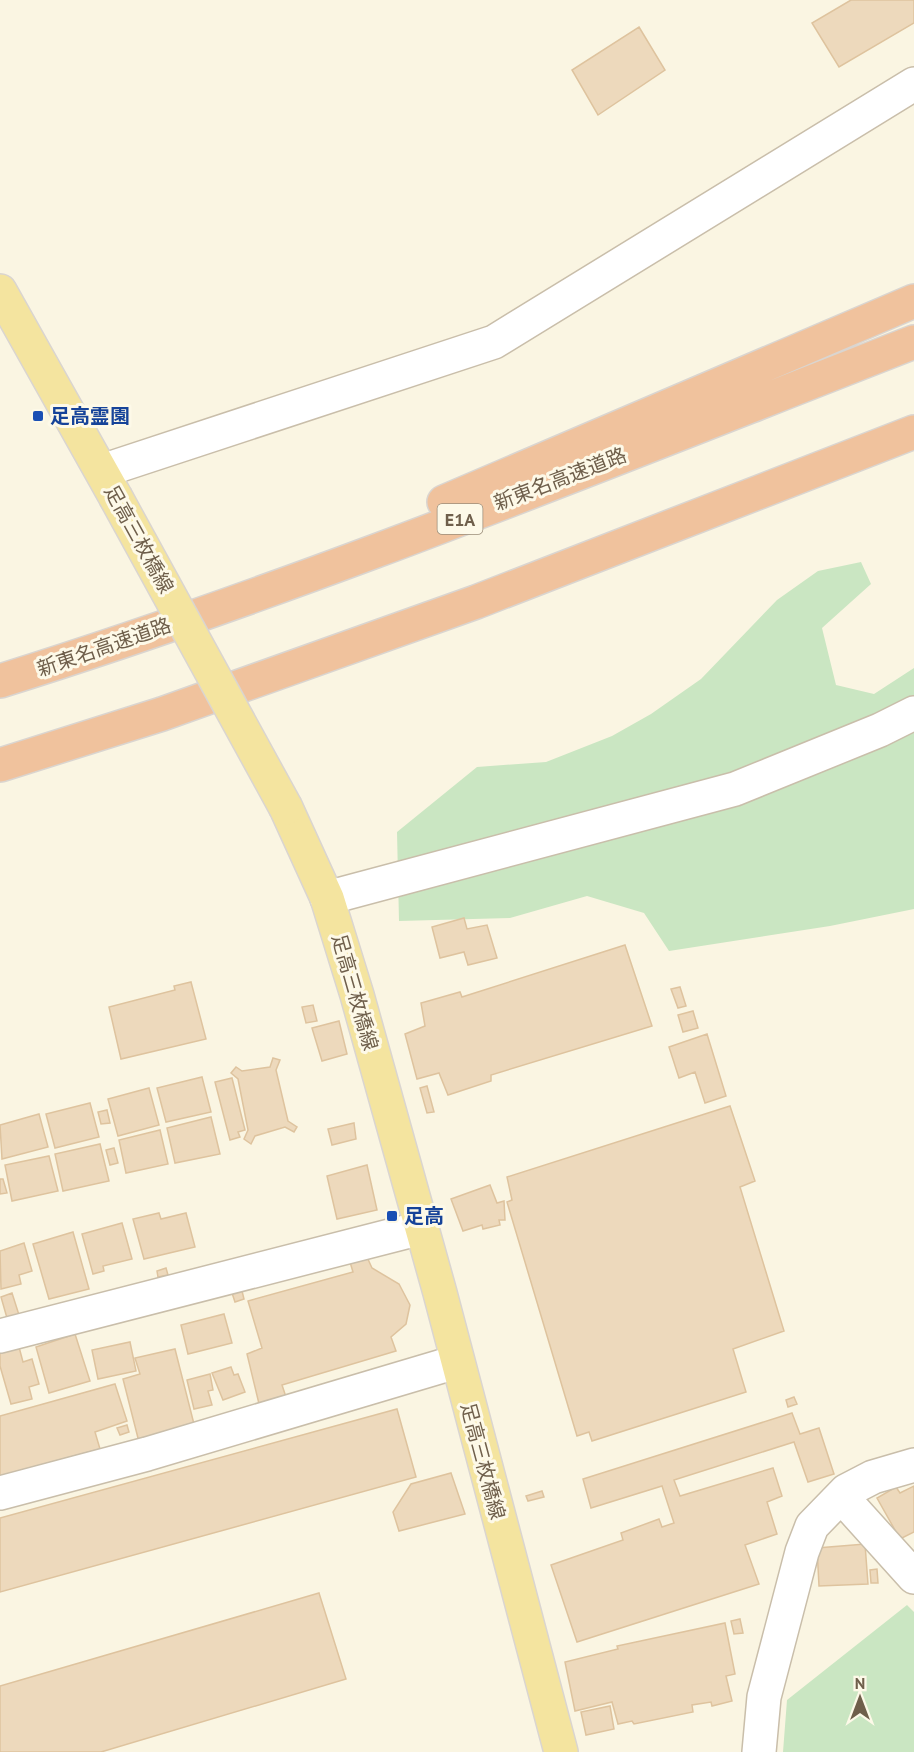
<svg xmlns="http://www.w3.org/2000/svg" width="914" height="1752" viewBox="0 0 914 1752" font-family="'PT Sans','Noto Sans JP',sans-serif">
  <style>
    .green { fill: #cae6c2 }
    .building { fill: #edd9bc; stroke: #dec39e; stroke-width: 1.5 }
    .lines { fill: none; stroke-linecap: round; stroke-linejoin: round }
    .minor-casing { stroke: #c9beaa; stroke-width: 36 }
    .major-casing { stroke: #dad5d0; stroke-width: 36 }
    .highway-casing { stroke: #dad5d0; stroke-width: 36 }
    .minor { stroke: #fff; stroke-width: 33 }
    .major { stroke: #f4e49f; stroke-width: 33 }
    .highway { stroke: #f0c29d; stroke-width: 33 }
    .major-bridge-casing { stroke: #dad5d0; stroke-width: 36; stroke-linecap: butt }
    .major-bridge { stroke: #f4e49f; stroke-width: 33 }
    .transit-dot { fill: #1a4fb4; stroke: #fdf9e8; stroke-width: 2 }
    .labels { text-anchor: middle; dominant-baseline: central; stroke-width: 6; stroke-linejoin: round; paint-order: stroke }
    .shield { fill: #fdf9e8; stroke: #9a8d7a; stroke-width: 1.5 }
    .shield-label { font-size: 18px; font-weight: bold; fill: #6f5f4b }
    .transit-label { font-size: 20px; font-weight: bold; fill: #164399; stroke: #fdf9e8; text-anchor: start }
    .street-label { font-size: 20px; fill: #6f5f4b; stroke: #fdf9e8 }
  </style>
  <rect width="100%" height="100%" fill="#faf5e2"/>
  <path class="green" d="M 861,562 L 871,584 L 822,628 L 836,685 L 874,694 L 914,668 L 914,909 L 830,926 L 669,951 L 644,913 L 587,896 L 510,918 L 399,921 L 397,832 L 477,767 L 546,762 L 612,736 L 651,714 L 701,679 L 777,600 L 818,571 Z
    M 907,1605 L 914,1612 L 914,1752 L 783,1752 L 787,1700 Z"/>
  <path class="building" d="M 851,0 L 914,0 L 914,23 L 839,67 L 812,23 Z
    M 639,27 L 665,70 L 598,115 L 572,70 Z
    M 464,918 L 467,929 L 487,925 L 497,958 L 468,965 L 464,952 L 440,958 L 432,927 Z
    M 625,945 L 652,1026 L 491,1075 L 491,1081 L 448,1095 L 439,1073 L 417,1079 L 405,1034 L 425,1026 L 421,1003 L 460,992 L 462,997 Z
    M 191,982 L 206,1039 L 121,1059 L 109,1007 L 175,990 L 174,986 Z
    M 680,987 L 686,1006 L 678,1008 L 671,989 Z
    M 313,1005 L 317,1021 L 306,1023 L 302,1007 Z
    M 693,1011 L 698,1028 L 683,1032 L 678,1015 Z
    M 339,1021 L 347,1054 L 322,1061 L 312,1028 Z
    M 707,1034 L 726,1096 L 705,1103 L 695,1072 L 679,1078 L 669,1047 Z
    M 273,1058 L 280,1060 L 276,1070 L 288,1121 L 297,1127 L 294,1132 L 285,1127 L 255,1136 L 251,1144 L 244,1139 L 248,1130 L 238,1079 L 231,1073 L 236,1067 L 242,1071 L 270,1067 Z
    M 202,1077 L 211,1112 L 166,1122 L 157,1088 Z
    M 232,1078 L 245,1130 L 238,1132 L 240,1137 L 230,1140 L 215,1082 Z
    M 427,1086 L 434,1112 L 427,1113 L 420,1088 Z
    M 149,1088 L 159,1125 L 118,1136 L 108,1099 Z
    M 90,1103 L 99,1137 L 55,1148 L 46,1114 Z
    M 730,1106 L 755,1181 L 740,1187 L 784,1331 L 733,1349 L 746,1392 L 592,1441 L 589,1432 L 577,1436 L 507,1202 L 512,1200 L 507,1177 Z
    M 107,1110 L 110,1123 L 101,1124 L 98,1112 Z
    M 39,1114 L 48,1147 L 2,1159 L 0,1125 Z
    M 211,1117 L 220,1154 L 175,1163 L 167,1128 Z
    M 354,1123 L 356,1139 L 332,1145 L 328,1129 Z
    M 160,1130 L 168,1164 L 126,1173 L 119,1140 Z
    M 100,1144 L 109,1181 L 63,1191 L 55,1154 Z
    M 114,1148 L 118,1163 L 110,1165 L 106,1150 Z
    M 49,1156 L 58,1191 L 12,1201 L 5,1165 Z
    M 367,1165 L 377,1210 L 337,1219 L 327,1176 Z
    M 0,1179 L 3,1179 L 7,1193 L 0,1194 Z
    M 490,1185 L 497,1203 L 504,1201 L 505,1220 L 499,1220 L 500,1225 L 483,1229 L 482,1225 L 463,1231 L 451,1199 Z
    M 159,1213 L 161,1219 L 186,1213 L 195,1247 L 144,1259 L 133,1219 Z
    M 122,1223 L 132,1259 L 103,1266 L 104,1271 L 93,1274 L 82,1234 Z
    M 73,1232 L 89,1289 L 49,1299 L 33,1244 Z
    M 24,1243 L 32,1271 L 19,1275 L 21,1284 L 1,1289 L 0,1251 Z
    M 367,1257 L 372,1268 L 399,1284 L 410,1305 L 406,1324 L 391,1337 L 396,1351 L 282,1385 L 287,1400 L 260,1408 L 247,1354 L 262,1348 L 248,1301 L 353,1272 L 350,1262 Z
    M 166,1268 L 168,1275 L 158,1277 L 157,1271 Z
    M 241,1287 L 244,1299 L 235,1302 L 231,1290 Z
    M 12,1293 L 19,1315 L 7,1318 L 1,1297 Z
    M 224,1314 L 232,1343 L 188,1354 L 181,1325 Z
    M 75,1334 L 90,1381 L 49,1393 L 36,1347 Z
    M 130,1342 L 136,1371 L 98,1379 L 92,1350 Z
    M 19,1347 L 23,1362 L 32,1359 L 39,1384 L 29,1387 L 32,1399 L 11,1404 L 0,1366 L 0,1351 Z
    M 175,1349 L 195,1428 L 139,1442 L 123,1379 L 140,1374 L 135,1358 Z
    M 231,1367 L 234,1375 L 238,1374 L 245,1392 L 223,1400 L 212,1373 Z
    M 210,1374 L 213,1390 L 208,1391 L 212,1405 L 194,1409 L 187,1380 Z
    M 115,1384 L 127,1421 L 95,1432 L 100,1449 L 0,1476 L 0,1416 Z
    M 794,1397 L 797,1404 L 788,1407 L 786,1400 Z
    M 397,1409 L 416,1477 L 0,1592 L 0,1518 Z
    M 792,1413 L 800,1434 L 819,1428 L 834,1474 L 808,1482 L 794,1442 L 674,1480 L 680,1496 L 773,1468 L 782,1496 L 767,1502 L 777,1534 L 745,1545 L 759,1584 L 577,1642 L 551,1565 L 623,1540 L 621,1533 L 659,1519 L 662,1527 L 674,1523 L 662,1486 L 591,1508 L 583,1479 Z
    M 127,1425 L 129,1432 L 120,1435 L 117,1428 Z
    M 451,1473 L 465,1514 L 399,1531 L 393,1512 L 411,1484 Z
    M 914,1486 L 914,1532 L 900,1539 L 877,1498 L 896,1487 L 900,1493 Z
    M 542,1491 L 544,1497 L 528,1501 L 526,1496 Z
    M 865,1544 L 868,1584 L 819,1586 L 817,1548 Z
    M 877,1569 L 878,1583 L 871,1583 L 870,1570 Z
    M 319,1593 L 346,1679 L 101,1752 L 0,1752 L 0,1686 Z
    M 740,1619 L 743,1633 L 734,1634 L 731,1621 Z
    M 725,1623 L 735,1674 L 726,1676 L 732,1701 L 712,1706 L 711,1702 L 692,1705 L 693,1712 L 634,1724 L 632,1721 L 618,1724 L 612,1702 L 575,1711 L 565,1662 L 618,1649 L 617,1646 Z
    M 610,1706 L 614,1729 L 586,1735 L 581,1712 Z"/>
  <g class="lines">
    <g class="minor-casing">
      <path id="minor" d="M 102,471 L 494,342 L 914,84
        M 327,898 L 735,789 L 880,730 L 914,713
        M 0,1336 L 421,1228
        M 0,1493 L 147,1454 L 456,1362
        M 841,1496 L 914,1577
        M 759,1752 L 764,1697 L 802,1552 L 812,1526 L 846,1491 L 873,1477 L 914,1465"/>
    </g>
    <g class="major-casing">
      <path id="major" d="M 0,291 L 115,496
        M 286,808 L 327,898 L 357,995 L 440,1293 L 561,1752"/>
    </g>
    <g class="highway-casing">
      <path id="highway" d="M 444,502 L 914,301
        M 0,681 C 310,584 611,460 914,342
        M 0,765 L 162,714 L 476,602 L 914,432"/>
    </g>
    <use href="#minor" class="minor"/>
    <use href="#major" class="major"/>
    <use href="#highway" class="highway"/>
    <g class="major-bridge-casing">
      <path id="major-bridge" d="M 115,496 L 286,808"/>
    </g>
    <use href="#major-bridge" class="major-bridge"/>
  </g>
  <g class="transit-dot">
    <rect x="32" y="410" width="12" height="12" rx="3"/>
    <rect x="386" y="1210" width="12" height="12" rx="3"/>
  </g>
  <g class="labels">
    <rect class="shield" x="437.5" y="504" width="45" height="30" rx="4.5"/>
    <g class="shield-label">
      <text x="460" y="519">E1A</text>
    </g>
    <g class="transit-label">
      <text x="50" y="416">足高霊園</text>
      <text x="404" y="1216">足高</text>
    </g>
    <g class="street-label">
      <text transform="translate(560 479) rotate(-21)">新東名高速道路</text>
      <text transform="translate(139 539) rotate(61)">足高三枚橋線</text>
      <text transform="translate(104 647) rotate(-19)">新東名高速道路</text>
      <text transform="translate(355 992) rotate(74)">足高三枚橋線</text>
      <text transform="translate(483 1461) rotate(75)">足高三枚橋線</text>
    </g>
  </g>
  <g transform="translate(860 1698)" stroke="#fdf9e8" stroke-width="4.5" paint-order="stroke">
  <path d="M0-4.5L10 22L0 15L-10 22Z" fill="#6f5f4b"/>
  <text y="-9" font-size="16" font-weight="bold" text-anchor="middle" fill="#6f5f4b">N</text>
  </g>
</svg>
